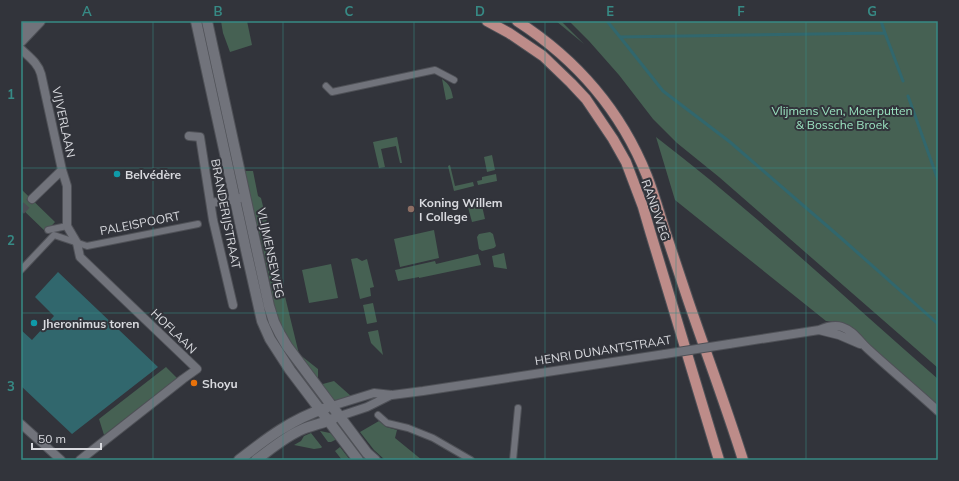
<svg xmlns="http://www.w3.org/2000/svg" width="959" height="481" viewBox="0 0 959 481" font-family="Mulish,sans-serif">
  <style>
    .green { fill: #466153 }
    .water { fill: #31676d }
    .lines { fill: none; stroke-linecap: round; stroke-linejoin: round }
    .stream { stroke: #31676d; stroke-width: 3 }
    .minor-tunnel { stroke: #4b4d54; stroke-width: 8; stroke-dasharray: 8 4; stroke-linecap: butt }
    .pedestrian-casing { stroke: #4f5157; stroke-width: 8 }
    .minor-casing { stroke: #4f5157; stroke-width: 10 }
    .tertiary-casing { stroke: #4f5157; stroke-width: 12 }
    .secondary-casing { stroke: #4f5157; stroke-width: 12 }
    .primary-casing { stroke: #4f5157; stroke-width: 12 }
    .pedestrian { stroke: #71737b; stroke-width: 6 }
    .minor { stroke: #71737b; stroke-width: 8 }
    .tertiary { stroke: #71737b; stroke-width: 10 }
    .secondary { stroke: #71737b; stroke-width: 10 }
    .primary { stroke: #bd8c89; stroke-width: 10 }
    .minor-bridge-casing { stroke: #4f5157; stroke-width: 10; stroke-linecap: butt }
    .minor-bridge { stroke: #71737b; stroke-width: 8 }
    .grid { fill: none; stroke: #378a85; stroke-width: 1; stroke-opacity: 0.55 }
    .culture-dot { fill: #0f9aa8; stroke: #32343b; stroke-width: 1.5 }
    .education-dot { fill: #8d6e63; stroke: #32343b; stroke-width: 1.5 }
    .food-dot { fill: #e8710a; stroke: #32343b; stroke-width: 1.5 }
    .labels { text-anchor: middle; dominant-baseline: central; stroke-width: 4; stroke-linejoin: round; paint-order: stroke }
    .park-label { font-size: 12px; fill: #9be4c1; stroke: #32343b }
    .street-label { font-size: 12px; fill: #d9dadf; stroke: #32343b }
    .poi-label { font-size: 12px; font-weight: bold; fill: #d9dadf; stroke: #32343b; text-anchor: start }
    .neatline { fill: none; stroke: #378a85; stroke-width: 1.5 }
    .grid-label { font-size: 13px; text-anchor: middle; font-weight: bold; fill: #378a85 }
  </style>
  <rect width="100%" height="100%" fill="#32343b"/>
  <path class="green" d="M 221,21 L 247,21 L 252,45 L 230,52 L 223,33 Z
    M 556,21 L 561,21 L 584,44 Z
    M 569,21 L 938,21 L 938,368 L 719,177 L 677,143 L 653,119 L 619,75 L 589,41 Z
    M 442,79 C 450,85 451,88 453,98 L 446,100 Z
    M 397,137 L 402,163 L 400,163 L 396,146 L 381,149 L 385,167 L 379,168 L 373,142 Z
    M 656,137 C 754,212 845,298 938,379 L 938,406 L 847,326 L 836,321 L 826,321 L 675,200 Z
    M 492,155 L 495,170 L 487,172 L 484,157 Z
    M 450,165 L 455,186 L 473,182 L 474,186 L 454,191 L 448,166 Z
    M 242,171 L 253,171 L 258,196 L 261,198 L 299,354 L 318,369 L 318,380 L 289,343 L 273,308 L 271,287 L 260,235 L 250,208 Z
    M 496,174 L 497,181 L 478,185 L 477,181 L 482,180 L 482,177 Z
    M 21,189 L 55,222 L 46,232 L 21,208 Z
    M 480,197 L 485,219 L 472,222 L 466,200 Z
    M 434,230 L 439,258 L 400,267 L 394,239 Z
    M 490,232 L 493,234 L 496,246 L 494,248 L 482,251 L 479,249 L 477,237 L 479,234 Z
    M 504,253 L 507,269 L 494,267 L 492,256 Z
    M 478,254 L 481,265 L 419,278 L 419,277 L 398,281 L 395,270 L 435,261 L 436,264 Z
    M 357,258 L 362,261 L 367,259 L 374,287 L 370,288 L 371,296 L 360,299 L 351,259 Z
    M 331,264 L 338,298 L 309,303 L 302,270 Z
    M 373,303 L 377,322 L 367,324 L 363,305 Z
    M 378,330 L 383,355 L 371,343 L 368,332 Z
    M 166,367 L 177,378 L 104,435 L 99,419 Z
    M 334,381 L 352,397 L 336,401 L 331,398 L 319,385 Z
    M 379,421 L 386,427 L 397,430 L 395,438 L 422,460 L 385,460 L 374,450 L 360,432 Z
    M 320,431 L 330,433 L 337,439 L 331,442 L 328,442 Z
    M 311,433 L 322,447 L 321,448 L 314,449 L 294,445 L 301,441 L 304,436 Z
    M 340,447 L 350,460 L 342,460 L 335,451 Z"/>
  <path class="water" d="M 58,272 L 158,367 L 72,434 L 21,386 L 21,330 L 32,340 L 54,316 L 35,297 Z"/>
  <g class="lines">
    <path class="stream" d="M 607,21 L 620,37 L 663,91 L 730,142 L 841,238 L 938,324
      M 885,33 L 903,81
      M 620,37 L 885,33 L 881,21
      M 908,96 L 938,180"/>
    <path class="minor-tunnel" d="M 21,211 L 32,199"/>
    <g class="pedestrian-casing">
      <path id="pedestrian" d="M 326,86 L 332,92 L 435,70 L 454,80
        M 48,230 L 67,226
        M 21,270 L 54,235 L 87,246 L 198,224
        M 378,415 L 387,423 L 408,428 L 433,438 L 471,460
        M 513,460 L 518,408"/>
    </g>
    <g class="minor-casing">
      <path id="minor" d="M 21,49 C 29,57 38,63 41,74 L 62,170 L 67,186 L 67,226 L 77,243 L 80,257 L 197,369 L 183,379 L 80,460
        M 189,136 L 200,137 L 213,220 L 233,305
        M 32,199 L 62,170
        M 211,203 L 246,197
        M 819,330 L 839,335 L 860,344
        M 729,344 L 819,330 C 826,327 834,324 842,327 C 854,331 859,341 868,349 C 891,370 915,390 938,411
        M 332,406 L 374,393 L 392,395 L 423,391 L 665,354
        M 340,416 L 367,407 L 391,395
        M 21,424 L 61,460"/>
    </g>
    <g class="tertiary-casing">
      <path id="tertiary" d="M 196,21 L 246,250 L 262,321 L 270,339 L 290,370 L 358,460
        M 207,21 L 269,306 L 274,322 L 280,334 L 287,346 L 367,453 L 375,460
        M 239,460 C 267,438 292,419 326,408
        M 256,460 C 271,449 286,436 303,429 C 313,425 323,423 333,419"/>
    </g>
    <g class="secondary-casing">
      <path id="secondary" d="M 21,28 L 28,21
        M 21,41 L 40,21"/>
    </g>
    <g class="primary-casing">
      <path id="primary" d="M 487,21 L 509,33 L 543,56 L 571,83 L 586,99 L 613,139 L 626,162 L 643,207 L 650,231 L 719,460
        M 517,21 C 576,59 621,111 647,176 C 655,196 660,216 667,237 C 674,258 681,279 688,300 C 706,353 726,406 743,460"/>
    </g>
    <use href="#pedestrian" class="pedestrian"/>
    <use href="#minor" class="minor"/>
    <use href="#tertiary" class="tertiary"/>
    <use href="#secondary" class="secondary"/>
    <use href="#primary" class="primary"/>
    <g class="minor-bridge-casing">
      <path id="minor-bridge" d="M 665,354 L 729,344"/>
    </g>
    <use href="#minor-bridge" class="minor-bridge"/>
  </g>
  <path class="grid" d="M 153,21 L 153,460M 283,21 L 283,460M 414,21 L 414,460M 545,21 L 545,460M 676,21 L 676,460M 806,21 L 806,460M 21,168 L 938,168M 21,313 L 938,313"/>
  <g class="culture-dot">
    <circle cx="117" cy="174" r="4"/>
    <circle cx="34" cy="323" r="4"/>
  </g>
  <circle class="education-dot" cx="411" cy="209" r="4"/>
  <circle class="food-dot" cx="194" cy="383" r="4"/>
  <g class="labels">
    <g class="park-label">
      <text x="842" y="110">Vlijmens Ven, Moerputten<tspan x="842" dy="14">&amp; Bossche Broek</tspan></text>
    </g>
    <g class="street-label">
      <text transform="translate(64 122) rotate(78)">VIJVERLAAN</text>
      <text transform="translate(656 210) rotate(71)">RANDWEG</text>
      <text transform="translate(226 214) rotate(79)">BRANDERIJSTRAAT</text>
      <text transform="translate(140 223) rotate(-11)">PALEISPOORT</text>
      <text transform="translate(271 253) rotate(78)">VLIJMENSEWEG</text>
      <text transform="translate(174 331) rotate(44)">HOFLAAN</text>
      <text transform="translate(603 350) rotate(-9)">HENRI DUNANTSTRAAT</text>
    </g>
    <g class="poi-label">
      <text x="125" y="174">Belvédère</text>
      <text x="419" y="202">Koning Willem<tspan x="419" dy="14">I College</tspan></text>
      <text x="42" y="323">Jheronimus toren</text>
      <text x="202" y="383">Shoyu</text>
    </g>
  </g>
  <rect width="959" height="481" fill="none" stroke="#32343b" stroke-width="44"/>
  <path d="M32 443v6h69v-6" fill="none" stroke="#d9dadf" stroke-width="2"/>
  <text x="38" y="443" font-size="12" fill="#d9dadf" stroke="#32343b" stroke-width="3" paint-order="stroke">50 m</text>
  <rect x="22" y="22" width="915" height="437" class="neatline"/>
  <g class="grid-label">
    <text x="87" y="16">A</text>
    <text x="218" y="16">B</text>
    <text x="349" y="16">C</text>
    <text x="480" y="16">D</text>
    <text x="610" y="16">E</text>
    <text x="741" y="16">F</text>
    <text x="872" y="16">G</text>
    <text x="11" y="99">1</text>
    <text x="11" y="245">2</text>
    <text x="11" y="391">3</text>
  </g>
</svg>
